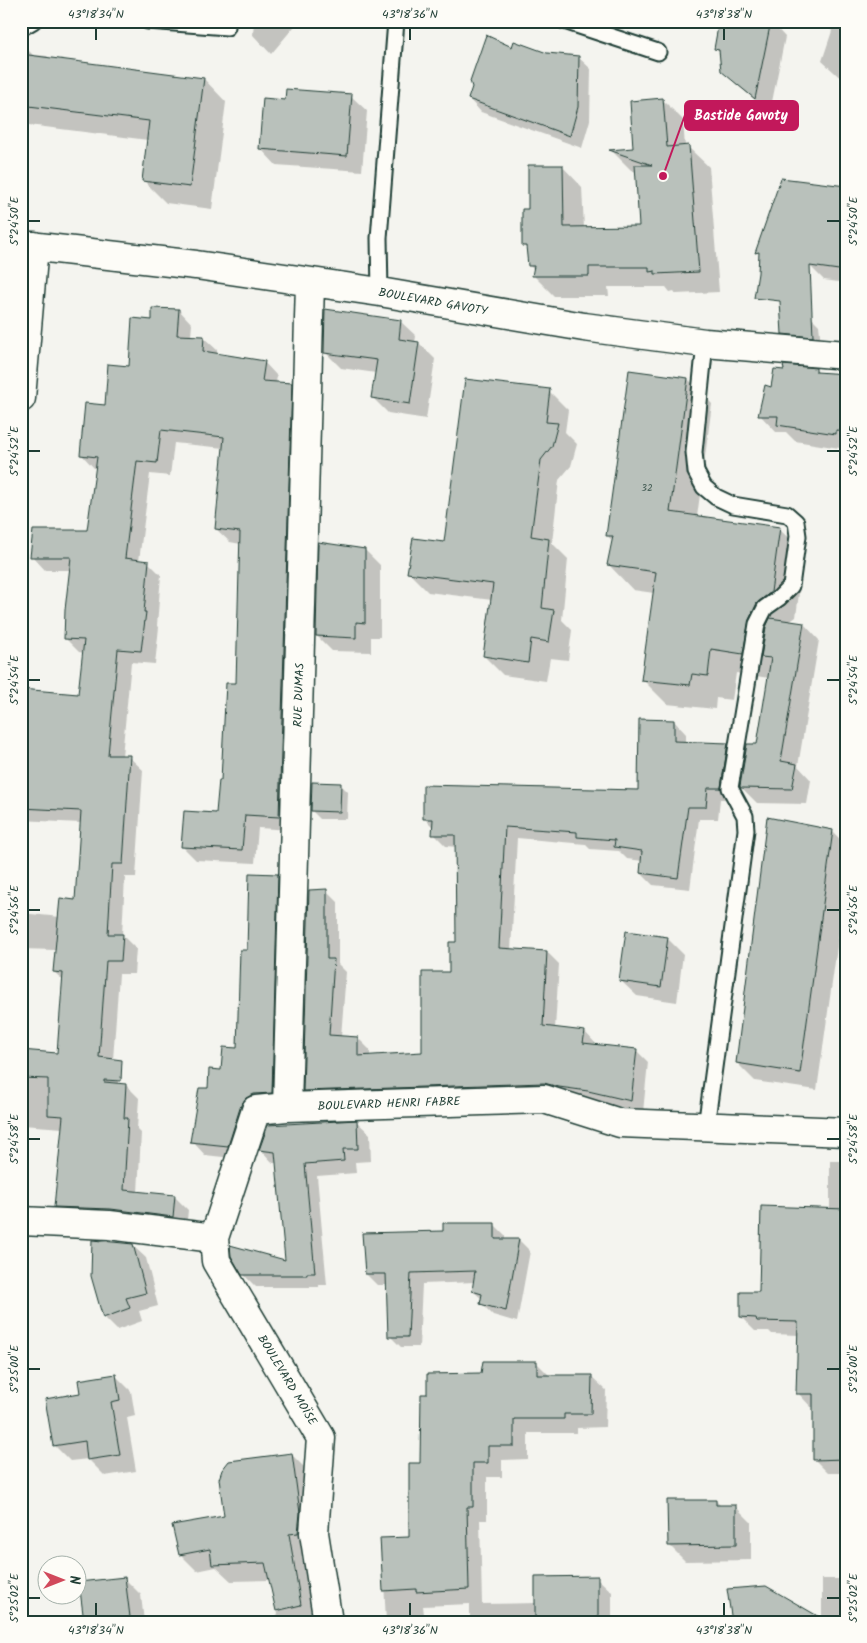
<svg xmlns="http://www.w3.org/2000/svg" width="867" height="1643" viewBox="0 0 867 1643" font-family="Kalam,sans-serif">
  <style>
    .shadow { fill: #0003 }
    .building { fill: #b9c1bb; stroke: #1f3d34 }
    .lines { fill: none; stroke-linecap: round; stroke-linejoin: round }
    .service-casing { stroke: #1f3d34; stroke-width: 19 }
    .minor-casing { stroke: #1f3d34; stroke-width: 31 }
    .service { stroke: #fdfcf7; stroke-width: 15 }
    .minor { stroke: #fdfcf7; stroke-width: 28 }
    .ticks { fill: none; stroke: #1f3d34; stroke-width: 2 }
    .labels { text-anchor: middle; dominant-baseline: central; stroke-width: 4.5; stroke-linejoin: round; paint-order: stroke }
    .number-label { font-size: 10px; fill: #465e56 }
    .street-label { font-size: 12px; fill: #1f3d34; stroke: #fdfcf7 }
    .leader { fill: none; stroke: #c2185b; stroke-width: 2 }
    .callout-dot { fill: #c2185b; stroke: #fdfcf7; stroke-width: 2 }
    .callout { fill: #c2185b; stroke: #c2185b; stroke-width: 2 }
    .callout-label { font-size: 14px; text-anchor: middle; font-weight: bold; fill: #fff }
    .neatline { fill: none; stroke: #1f3d34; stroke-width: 2 }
    .ticks-label { font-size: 12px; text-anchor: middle; fill: #1f3d34 }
  </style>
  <rect width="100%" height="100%" fill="#f4f4ef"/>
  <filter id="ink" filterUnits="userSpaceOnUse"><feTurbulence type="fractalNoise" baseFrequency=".02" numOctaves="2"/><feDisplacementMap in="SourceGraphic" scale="10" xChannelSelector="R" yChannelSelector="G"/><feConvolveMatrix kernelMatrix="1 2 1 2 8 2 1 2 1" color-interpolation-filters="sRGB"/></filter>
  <g filter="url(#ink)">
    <path class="shadow" d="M 254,21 L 299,21 L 271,54 L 253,35 Z
      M 827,21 L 846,21 L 846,73 L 841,71 L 841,74 L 846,76 L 846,83 L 822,61 L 832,31 L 826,24 Z
      M 771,22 L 785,37 L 770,112 L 737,85 L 722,70 L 721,54 L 715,48 Z
      M 21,43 L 33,55 L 47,56 L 51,60 L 204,79 L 226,102 L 212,209 L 166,203 L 143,180 L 148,140 L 21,124 Z
      M 512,49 L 578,57 L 591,69 L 590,120 L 582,148 L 481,112 L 469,99 Z
      M 351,96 L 367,111 L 362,171 L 276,165 L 261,149 Z
      M 663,100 L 683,120 L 685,147 L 688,147 L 709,167 L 719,292 L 676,294 L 674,291 L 670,292 L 666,287 L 608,287 L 609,296 L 554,296 L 534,276 L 535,271 L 529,265 L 528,250 L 524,246 L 529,211 L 562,166 L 582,187 L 584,228 L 640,228 L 636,172 L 631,170 L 612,151 L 635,150 Z
      M 846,187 L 846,283 L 824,280 L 809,265 Z
      M 179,310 L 192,324 L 191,336 L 203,337 L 217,350 L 217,354 L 264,362 L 277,376 L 276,383 L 291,384 L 305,398 L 292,830 L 258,828 L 255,863 L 196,860 L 182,846 L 218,814 L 237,685 L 241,544 L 230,542 L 216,529 L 224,448 L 174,443 L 170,476 L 150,474 L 139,561 L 148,562 L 161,575 L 157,625 L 159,627 L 155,664 L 131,662 L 122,756 L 129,757 L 143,770 L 136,877 L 125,877 L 122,935 L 136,949 L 134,974 L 119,974 L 112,1074 L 118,1081 L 118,1084 L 126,1085 L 139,1098 L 137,1129 L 141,1133 L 138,1193 L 174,1196 L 188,1210 L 186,1230 L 69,1220 L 55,1206 L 63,1128 L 22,1125 L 21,1128 L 21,1051 L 59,1055 L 64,981 L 54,972 L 56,950 L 21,949 L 21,913 L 60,917 L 76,901 L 81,823 L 21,820 L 21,691 L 80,695 L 84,653 L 79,652 L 66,639 L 71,570 L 45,570 L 32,556 L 88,532 L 97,468 L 94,468 L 81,454 L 130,367 L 153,321 Z
      M 811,317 L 819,325 L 821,344 L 791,341 L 783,333 Z
      M 400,321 L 416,336 L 415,343 L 419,343 L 435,359 L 426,419 L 388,413 L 372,397 L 376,373 L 341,368 L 325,352 Z
      M 815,369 L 819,373 L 846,375 L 846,449 L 795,441 L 786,432 L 776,432 L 760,415 L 772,388 L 785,371 Z
      M 688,379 L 712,404 L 697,517 L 779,529 L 804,553 L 796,617 L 789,622 L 804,624 L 819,640 L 798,766 L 811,780 L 807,804 L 757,803 L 742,788 L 758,745 L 769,678 L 736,673 L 732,700 L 716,698 L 715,709 L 667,704 L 642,679 L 654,593 L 633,590 L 609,565 L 613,542 L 607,535 Z
      M 549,391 L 568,410 L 565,432 L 577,444 L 571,466 L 559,480 L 552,543 L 568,559 L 562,620 L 572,630 L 568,660 L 550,658 L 546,681 L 503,675 L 484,656 L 492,600 L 428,592 L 409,573 L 445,543 Z
      M 365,550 L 380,565 L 380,637 L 371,637 L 371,652 L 332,651 L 317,636 Z
      M 674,721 L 686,734 L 686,743 L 727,744 L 739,756 L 733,799 L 720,799 L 718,819 L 699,819 L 690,889 L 653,885 L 641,873 L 643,861 L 627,859 L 619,851 L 590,849 L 585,844 L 517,838 L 511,950 L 547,952 L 559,964 L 555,1029 L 585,1032 L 597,1045 L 636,1050 L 648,1062 L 643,1112 L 601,1102 L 573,1099 L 316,1102 L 304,1090 L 326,890 L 338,902 L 338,964 L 346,972 L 341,1037 L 358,1038 L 370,1050 L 370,1057 L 424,1053 L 450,973 L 458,944 L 457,847 L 446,846 L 434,834 L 434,828 L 424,818 L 639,792 Z
      M 340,784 L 348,792 L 347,819 L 320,819 L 312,811 Z
      M 832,831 L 846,845 L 846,883 L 817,1090 L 755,1081 L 737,1063 Z
      M 277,876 L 291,889 L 285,1106 L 268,1107 L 241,1159 L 205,1155 L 192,1141 L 209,1090 L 238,1049 L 248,952 Z
      M 667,938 L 683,954 L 677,1002 L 637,996 L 620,980 Z
      M 357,1122 L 370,1134 L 371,1161 L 355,1162 L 356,1173 L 317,1176 L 327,1285 L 319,1285 L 319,1287 L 256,1287 L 243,1274 L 287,1262 L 277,1163 L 273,1163 L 261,1150 Z
      M 830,1161 L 846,1161 L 846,1473 L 828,1473 L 814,1459 L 814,1407 L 811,1407 L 798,1393 L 799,1335 L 772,1334 L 769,1331 L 755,1331 L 741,1317 L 830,1209 Z
      M 494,1224 L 505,1235 L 505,1241 L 519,1240 L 530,1251 L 517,1322 L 493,1315 L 481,1303 L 482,1299 L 473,1291 L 475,1282 L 422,1284 L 419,1347 L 401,1347 L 390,1336 L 387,1285 L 377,1285 L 366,1274 L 444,1232 Z
      M 132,1245 L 146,1258 L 158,1306 L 139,1311 L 142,1321 L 117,1330 L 104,1317 Z
      M 537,1363 L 550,1376 L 591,1376 L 606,1390 L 605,1427 L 577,1428 L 577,1433 L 528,1433 L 528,1459 L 502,1460 L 502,1477 L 487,1477 L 487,1520 L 480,1520 L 482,1604 L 537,1603 L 597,1578 L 612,1592 L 612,1622 L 470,1622 L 470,1604 L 423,1606 L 425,1622 L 386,1622 L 382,1540 L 411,1538 L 421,1465 L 429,1395 L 482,1374 Z
      M 115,1375 L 131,1391 L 135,1416 L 127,1418 L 136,1471 L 105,1476 L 88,1459 L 70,1461 L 54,1445 L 82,1394 Z
      M 291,1454 L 308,1471 L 321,1622 L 270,1622 L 278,1614 L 270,1580 L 231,1581 L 216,1567 L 197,1571 L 180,1554 L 226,1517 Z
      M 716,1501 L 721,1506 L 736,1507 L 751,1522 L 751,1560 L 685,1561 L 669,1545 Z
      M 21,1576 L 26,1622 L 21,1622 Z
      M 125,1579 L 141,1595 L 144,1622 L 85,1622 Z
      M 822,1579 L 846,1579 L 846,1622 L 734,1622 L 822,1620 Z"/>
    <path class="building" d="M 719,21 L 771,21 L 755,99 L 721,71 L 719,50 L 714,49 Z
      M 486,35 L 512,47 L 514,41 L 547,53 L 579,56 L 578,107 L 570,136 L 468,99 L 472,87 L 470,81 Z
      M 21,54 L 204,78 L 190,187 L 142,181 L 149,121 L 21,105 Z
      M 286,89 L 352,94 L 347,156 L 259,149 L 263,98 L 285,100 Z
      M 663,98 L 667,147 L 689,145 L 699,272 L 655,274 L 655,271 L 649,272 L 649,267 L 589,267 L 589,276 L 532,276 L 534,266 L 528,266 L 526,246 L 522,246 L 522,209 L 528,209 L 528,165 L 563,165 L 564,227 L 639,226 L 635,165 L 652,165 L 609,150 L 633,148 L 630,101 Z
      M 781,178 L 846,186 L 846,271 L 810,266 L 813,337 L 782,334 L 780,301 L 754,298 L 758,273 L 759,252 L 755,253 Z
      M 152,308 L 179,309 L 177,335 L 204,336 L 203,351 L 265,361 L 262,381 L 292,383 L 279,817 L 245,815 L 242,850 L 181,847 L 184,811 L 216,813 L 219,780 L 221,780 L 226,683 L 236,683 L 240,532 L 215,529 L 224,437 L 161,430 L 157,463 L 137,461 L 125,558 L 149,561 L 144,612 L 146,612 L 141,651 L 118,649 L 108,755 L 130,755 L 123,864 L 112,864 L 108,934 L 123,934 L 121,961 L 106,961 L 99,1057 L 122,1060 L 121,1081 L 104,1080 L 104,1082 L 126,1084 L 124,1118 L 128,1118 L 124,1190 L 175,1195 L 173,1217 L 111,1209 L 54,1207 L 63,1116 L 48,1115 L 48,1079 L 21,1078 L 21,1050 L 57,1053 L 63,973 L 53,972 L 56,940 L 60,898 L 75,900 L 81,811 L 21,808 L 21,689 L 78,694 L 84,640 L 64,639 L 65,610 L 71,557 L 30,557 L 33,530 L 87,530 L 97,457 L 80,455 L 85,403 L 105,405 L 108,364 L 129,366 L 132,318 L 152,320 Z
      M 325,309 L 401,320 L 399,339 L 419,342 L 410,404 L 371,398 L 377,360 L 324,353 Z
      M 783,365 L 816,368 L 816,372 L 846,374 L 846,431 L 836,430 L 836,434 L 777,425 L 778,416 L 758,416 L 765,385 L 771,387 L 774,369 L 784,370 Z
      M 629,370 L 688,378 L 670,512 L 780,527 L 771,592 L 757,603 L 749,620 L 743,654 L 711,649 L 708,676 L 692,674 L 690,685 L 641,680 L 656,572 L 607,565 L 613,536 L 606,536 Z
      M 465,379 L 550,389 L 546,422 L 558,423 L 552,446 L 541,460 L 531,536 L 549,539 L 542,608 L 554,610 L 549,642 L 531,639 L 528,663 L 483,656 L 493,584 L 407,573 L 413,538 L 444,542 Z
      M 318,542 L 365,549 L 365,623 L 356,622 L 356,638 L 316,636 Z
      M 770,618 L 804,623 L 781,761 L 797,764 L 792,789 L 741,788 L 740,786 L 747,744 L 757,744 L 771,658 L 761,657 L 766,627 Z
      M 639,719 L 674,720 L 674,741 L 728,743 L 721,788 L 708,788 L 706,807 L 688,807 L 678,878 L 640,873 L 642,851 L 614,847 L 615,840 L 577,837 L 577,832 L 505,827 L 499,948 L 547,951 L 543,1026 L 585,1031 L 583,1043 L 637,1049 L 631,1101 L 588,1091 L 559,1087 L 544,1083 L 303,1091 L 309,890 L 327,889 L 327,959 L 334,959 L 329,1035 L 358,1037 L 358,1056 L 422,1052 L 422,972 L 449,972 L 449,942 L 456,942 L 455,835 L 432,835 L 433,819 L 423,819 L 423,785 L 638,790 Z
      M 312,782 L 341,783 L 340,812 L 311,811 Z
      M 767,817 L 833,830 L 800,1073 L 736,1063 Z
      M 249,873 L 278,874 L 272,1093 L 254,1094 L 246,1098 L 241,1105 L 228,1146 L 190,1142 L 199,1088 L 208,1088 L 209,1069 L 221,1070 L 223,1047 L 237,1048 L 240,950 L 247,950 Z
      M 626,931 L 668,937 L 661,987 L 619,981 Z
      M 357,1120 L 358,1149 L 343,1149 L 344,1161 L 305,1164 L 315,1273 L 307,1273 L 307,1275 L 242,1275 L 231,1256 L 230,1245 L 285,1260 L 275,1152 L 259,1150 L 268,1125 Z
      M 761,1206 L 846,1209 L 846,1459 L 813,1460 L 813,1394 L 796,1394 L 798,1322 L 757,1321 L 756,1318 L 740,1317 L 740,1292 L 759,1292 Z
      M 443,1223 L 495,1223 L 495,1239 L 519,1239 L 506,1311 L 480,1304 L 482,1294 L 472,1291 L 475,1271 L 411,1273 L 408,1337 L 388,1337 L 386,1274 L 365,1274 L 362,1233 L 443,1231 Z
      M 92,1240 L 133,1244 L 146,1293 L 126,1298 L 130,1308 L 103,1318 L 91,1276 Z
      M 483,1361 L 537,1361 L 537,1375 L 592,1375 L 591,1414 L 564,1414 L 564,1419 L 514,1419 L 514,1446 L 488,1446 L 488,1463 L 473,1463 L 473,1507 L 467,1507 L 469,1589 L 416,1592 L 416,1589 L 383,1591 L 380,1538 L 409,1537 L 409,1463 L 420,1463 L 421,1394 L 427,1394 L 427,1374 L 481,1373 Z
      M 116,1374 L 120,1400 L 111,1402 L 120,1455 L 87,1460 L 85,1441 L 53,1446 L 45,1399 L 80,1393 L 78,1380 Z
      M 292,1453 L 300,1513 L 298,1533 L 289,1534 L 301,1605 L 276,1611 L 265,1563 L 212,1565 L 210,1549 L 179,1555 L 172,1525 L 224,1516 L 219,1479 L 222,1470 L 229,1461 Z
      M 667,1500 L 716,1500 L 716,1505 L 736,1505 L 736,1545 L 668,1546 Z
      M 598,1576 L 598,1622 L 535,1622 L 535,1577 Z
      M 125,1577 L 130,1617 L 101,1622 L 84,1622 L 79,1582 Z
      M 766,1586 L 828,1622 L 732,1622 L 727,1589 Z"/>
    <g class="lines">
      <g class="service-casing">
        <path id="service" d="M 148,21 L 227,27
          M 564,21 L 658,52
          M 21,28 L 33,21
          M 380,292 L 379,238 L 396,21
          M 705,343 L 694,452 L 696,472 L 704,487 L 716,497 L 733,505 L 787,514 L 796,522 L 798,536 L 791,586 L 779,598 L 765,608 L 757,624 L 730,788 L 745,816 L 746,830 L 706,1127"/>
      </g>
      <g class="minor-casing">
        <path id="minor" d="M 21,245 L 196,265 L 380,292 L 584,327 L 705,343 L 846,355
          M 21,398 L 34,246
          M 287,1107 L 310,283
          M 21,1221 L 109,1225 L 214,1238 L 256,1110 L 287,1107 L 544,1099 L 620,1123 L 846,1132
          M 214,1238 L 216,1261 L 321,1438 L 314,1533 L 328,1622"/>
      </g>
      <use href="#service" class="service"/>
      <use href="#minor" class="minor"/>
    </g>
  </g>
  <path class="ticks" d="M 96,28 L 96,40M 410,28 L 410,40M 724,28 L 724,40M 28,221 L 40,221M 827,221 L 840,221M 28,451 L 40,451M 827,451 L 840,451M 28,680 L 40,680M 827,680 L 840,680M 28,910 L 40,910M 827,910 L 840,910M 28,1139 L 40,1139M 827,1139 L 840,1139M 28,1369 L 40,1369M 827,1369 L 840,1369M 28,1598 L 40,1598M 827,1598 L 840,1598M 96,1603 L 96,1616M 410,1603 L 410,1616M 724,1603 L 724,1616"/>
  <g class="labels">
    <g class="number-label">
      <text x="647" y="488">32</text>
    </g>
    <g class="street-label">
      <text transform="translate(433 302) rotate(10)">BOULEVARD GAVOTY</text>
      <text transform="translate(299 695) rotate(-88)">RUE DUMAS</text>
      <text transform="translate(389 1104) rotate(-2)">BOULEVARD HENRI FABRE</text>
      <text transform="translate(287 1380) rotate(59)">BOULEVARD MOÏSE</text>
    </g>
  </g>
  <path class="leader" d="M663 176L685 115"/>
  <circle class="callout-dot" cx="663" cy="176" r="5"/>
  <rect class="callout" x="685" y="101" width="113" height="29" rx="5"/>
  <g class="callout-label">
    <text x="741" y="120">Bastide Gavoty</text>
  </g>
  <rect width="867" height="1643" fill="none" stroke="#fdfcf7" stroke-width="55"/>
  <g transform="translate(62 1580) rotate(90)"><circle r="24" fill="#fdfcf7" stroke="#a4b0a9"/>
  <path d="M0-4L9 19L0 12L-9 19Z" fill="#d1495b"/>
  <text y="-8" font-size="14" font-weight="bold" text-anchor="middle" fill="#1f3d34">N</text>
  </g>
  <rect x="28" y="28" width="812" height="1588" class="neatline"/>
  <g class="ticks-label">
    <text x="96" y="18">43°18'34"N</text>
    <text x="410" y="18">43°18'36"N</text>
    <text x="724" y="18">43°18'38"N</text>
    <text transform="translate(853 221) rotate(-90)" y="4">5°24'50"E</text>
    <text transform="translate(14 221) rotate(-90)" y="4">5°24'50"E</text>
    <text transform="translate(14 451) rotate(-90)" y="4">5°24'52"E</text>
    <text transform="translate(853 451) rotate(-90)" y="4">5°24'52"E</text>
    <text transform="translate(853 680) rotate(-90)" y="4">5°24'54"E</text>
    <text transform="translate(14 680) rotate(-90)" y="4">5°24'54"E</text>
    <text transform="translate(853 910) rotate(-90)" y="4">5°24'56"E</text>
    <text transform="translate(14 910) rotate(-90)" y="4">5°24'56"E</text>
    <text transform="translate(853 1139) rotate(-90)" y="4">5°24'58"E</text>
    <text transform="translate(14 1139) rotate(-90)" y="4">5°24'58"E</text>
    <text transform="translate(14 1369) rotate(-90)" y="4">5°25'00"E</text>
    <text transform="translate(853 1369) rotate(-90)" y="4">5°25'00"E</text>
    <text transform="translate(853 1598) rotate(-90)" y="4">5°25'02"E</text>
    <text transform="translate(14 1598) rotate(-90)" y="4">5°25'02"E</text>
    <text x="96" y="1634">43°18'34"N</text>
    <text x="410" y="1634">43°18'36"N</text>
    <text x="724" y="1634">43°18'38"N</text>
  </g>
</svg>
